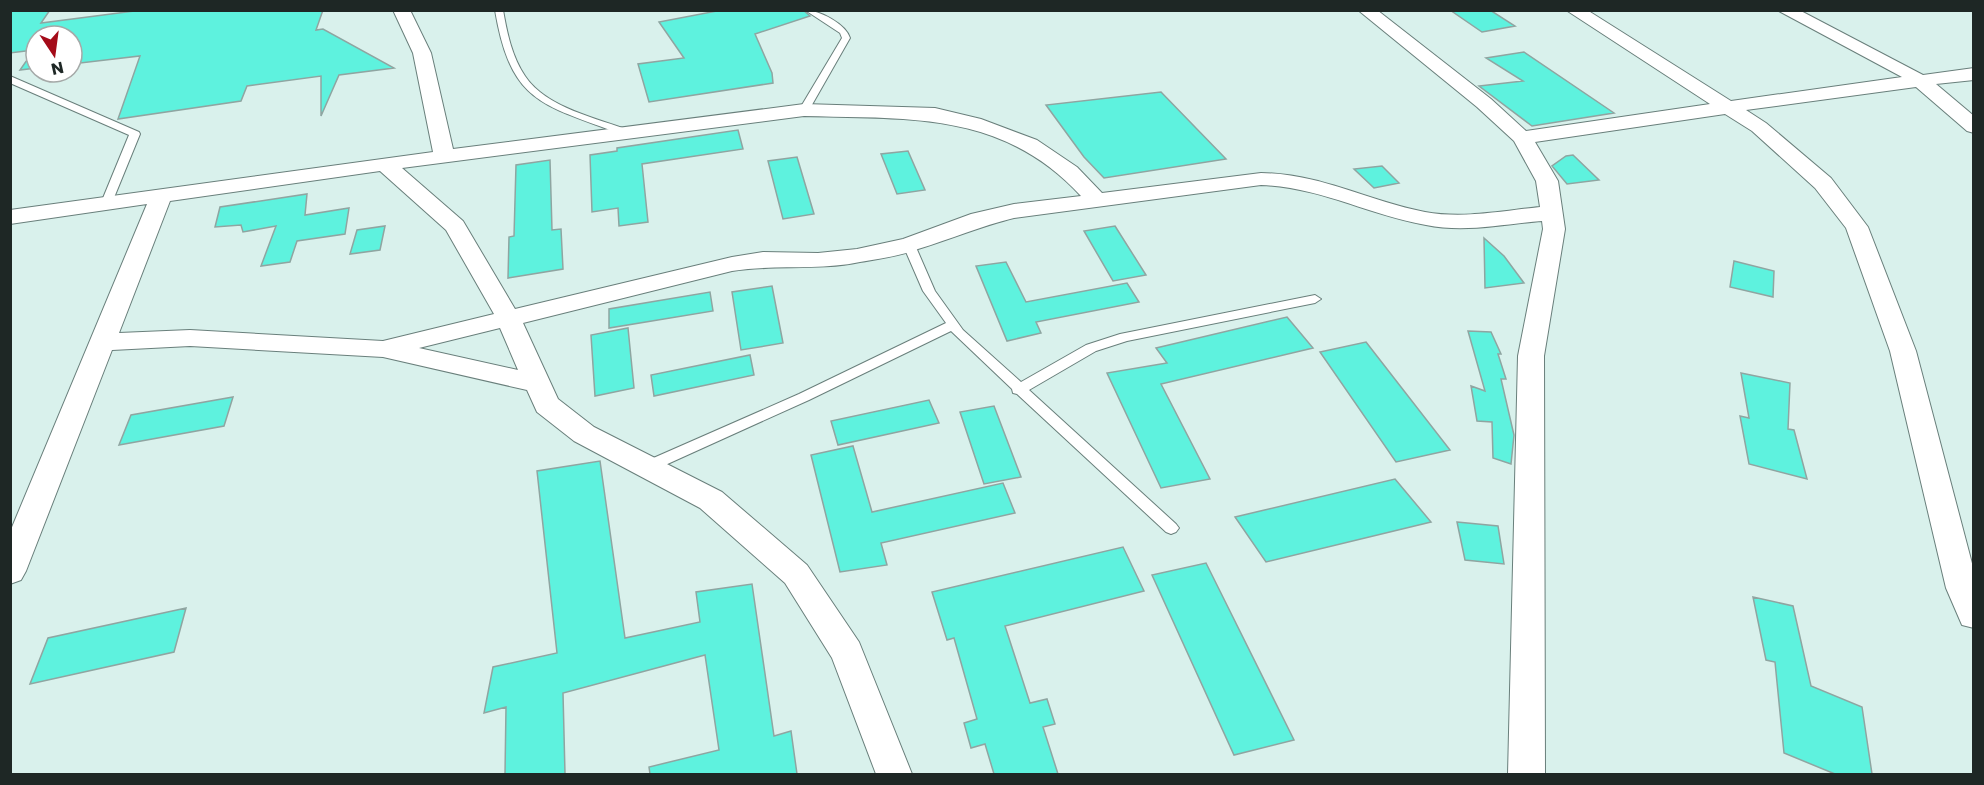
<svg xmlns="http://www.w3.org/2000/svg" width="1984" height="785" viewBox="0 0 1984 785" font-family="Poppins,sans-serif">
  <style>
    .building { fill: #5ef2de; stroke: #8fa5a1; stroke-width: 1.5 }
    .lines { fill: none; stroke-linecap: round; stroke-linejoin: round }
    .service-casing { stroke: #697f7b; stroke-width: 2 }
    .minor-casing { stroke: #697f7b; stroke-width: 2 }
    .service { fill: #fff; fill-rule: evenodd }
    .minor { fill: #fff; fill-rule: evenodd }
  </style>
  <rect width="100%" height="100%" fill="#d9f1ec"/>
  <path class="building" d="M 10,10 L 50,10 L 41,23 L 142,10 L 323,10 L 316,30 L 323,29 L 394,68 L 339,75 L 321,116 L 321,76 L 247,86 L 241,101 L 118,119 L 140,56 L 72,64 L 72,36 L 36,36 L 36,68 L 20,70 L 34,50 L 10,53 Z
    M 722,10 L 803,10 L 810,16 L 755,34 L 772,73 L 773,83 L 649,102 L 638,64 L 684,58 L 659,22 Z
    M 1450,10 L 1490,10 L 1515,26 L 1482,32 Z
    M 1524,52 L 1614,113 L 1532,126 L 1479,86 L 1523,81 L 1486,58 Z
    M 1161,92 L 1226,159 L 1104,178 L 1084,157 L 1046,105 Z
    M 738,130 L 743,149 L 642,164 L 648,222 L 619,226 L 618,208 L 592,212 L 590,155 L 617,151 L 617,148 Z
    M 908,151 L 925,190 L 897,194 L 881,154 Z
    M 1573,155 L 1599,180 L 1567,184 L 1552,166 L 1566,156 Z
    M 797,157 L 814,214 L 783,219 L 768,161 Z
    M 550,160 L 552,230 L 561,229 L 563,269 L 508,278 L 509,237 L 514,236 L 516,165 Z
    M 1382,166 L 1399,183 L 1374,188 L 1354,169 Z
    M 307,194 L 305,215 L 349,208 L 345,234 L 297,241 L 290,262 L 261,266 L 276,226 L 243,232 L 241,225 L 215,227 L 220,207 Z
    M 385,226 L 380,250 L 350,254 L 357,230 Z
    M 1115,226 L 1146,275 L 1113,281 L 1084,231 Z
    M 1484,238 L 1504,256 L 1524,283 L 1485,288 Z
    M 1734,261 L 1774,271 L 1773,297 L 1730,287 Z
    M 1006,262 L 1026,302 L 1127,283 L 1139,302 L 1036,322 L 1041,333 L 1007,341 L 976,266 Z
    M 772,286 L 783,343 L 741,350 L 732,292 Z
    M 710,292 L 713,311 L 609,328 L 609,309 Z
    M 1287,317 L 1313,348 L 1161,384 L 1210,479 L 1161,488 L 1107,373 L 1167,363 L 1156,348 Z
    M 628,328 L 634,388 L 595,396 L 591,335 Z
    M 1468,331 L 1491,332 L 1501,354 L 1498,354 L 1506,379 L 1501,379 L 1514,435 L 1511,464 L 1493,458 L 1492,422 L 1477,421 L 1471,386 L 1485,391 Z
    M 1366,342 L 1450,450 L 1396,462 L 1320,352 Z
    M 750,355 L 754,375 L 654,396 L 651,375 Z
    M 1741,373 L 1790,383 L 1788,429 L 1794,430 L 1807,479 L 1749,464 L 1740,416 L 1749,418 Z
    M 233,397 L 224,426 L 119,445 L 131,415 Z
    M 929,400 L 939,423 L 838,445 L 831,421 Z
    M 994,406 L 1021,477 L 984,484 L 960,412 Z
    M 853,446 L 872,512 L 1003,483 L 1015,513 L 881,543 L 887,565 L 840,572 L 811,455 Z
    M 600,461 L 625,638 L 700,622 L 696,592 L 752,584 L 774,736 L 791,731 L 797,774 L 650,774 L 649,767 L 719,750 L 705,655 L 563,693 L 565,774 L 505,774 L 506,707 L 484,713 L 493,667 L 557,653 L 537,471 Z
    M 1395,479 L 1431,522 L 1266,562 L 1235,517 Z
    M 1457,522 L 1498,526 L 1504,564 L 1465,560 Z
    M 1123,547 L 1144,591 L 1005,626 L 1030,703 L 1047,699 L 1055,724 L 1043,727 L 1058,774 L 994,774 L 985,744 L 971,748 L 964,723 L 977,719 L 954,638 L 947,640 L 932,592 Z
    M 1206,563 L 1294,740 L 1234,755 L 1152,575 Z
    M 1753,597 L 1793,606 L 1811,686 L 1862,707 L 1872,774 L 1835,774 L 1784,753 L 1775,662 L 1766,660 Z
    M 186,608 L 174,652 L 30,684 L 48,638 Z"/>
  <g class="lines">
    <g class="service-casing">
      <path id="service" d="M 495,10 L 503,10 C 507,33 512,57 525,76 C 546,108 597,118 631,131 L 631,135 L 623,135 C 543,104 511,105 495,10 Z
        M 805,10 C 819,10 846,24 850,38 L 809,110 L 804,113 L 799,110 L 842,38 L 840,33 Z
        M 10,76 L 139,132 L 140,134 L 111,205 L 103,205 L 101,203 L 129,135 L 10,83 Z
        M 909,242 L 915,245 L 935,291 L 963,330 L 1021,382 L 1086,345 L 1120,334 L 1315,295 L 1321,299 L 1315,303 L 1127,341 L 1096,351 L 1029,390 L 1176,524 L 1179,528 L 1176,532 L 1171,534 L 1166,532 L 1017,394 L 1013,393 L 1012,389 L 951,331 L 809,400 L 652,471 L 642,471 L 640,467 L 642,463 L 799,394 L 946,323 L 923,291 L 903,245 Z"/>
    </g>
    <g class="minor-casing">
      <path id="minor" d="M 393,10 L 410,10 L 431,53 L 453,149 L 804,104 L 935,108 L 981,119 L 1037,140 L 1077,167 L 1102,193 L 1261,173 C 1322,174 1368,201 1425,212 C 1463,219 1502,211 1540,207 L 1536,181 L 1514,141 L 1477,107 L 1358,10 L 1377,10 L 1491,99 L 1526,131 L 1710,104 L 1566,10 L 1587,10 L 1731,101 L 1902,77 L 1777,10 L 1799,10 L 1923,75 L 1974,68 L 1974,80 L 1936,84 L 1974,116 L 1974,133 L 1967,131 L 1916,87 L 1746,110 L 1766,123 L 1831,178 L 1868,227 L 1916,351 L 1974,571 L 1974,628 L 1962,625 L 1946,588 L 1890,351 L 1846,228 L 1815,188 L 1752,131 L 1725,114 L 1535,142 L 1558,181 L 1565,229 L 1544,356 L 1545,774 L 1508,774 L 1518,356 L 1543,229 L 1542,221 C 1503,224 1465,233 1426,225 C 1369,215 1320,187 1261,185 L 1014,218 C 981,226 951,239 918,249 C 900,256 879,259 860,262 C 818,271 775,264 732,271 L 523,323 L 558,399 L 594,427 L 722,492 L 807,565 L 859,642 L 912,774 L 876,774 L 832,658 L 785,583 L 700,508 L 574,441 L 537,412 L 527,390 L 383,357 L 190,346 L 112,350 L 26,571 L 21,580 L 10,584 L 10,532 L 147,204 L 10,224 L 10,210 L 433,152 L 413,53 ZM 804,116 C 909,119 1003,111 1081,196 L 1014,204 L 971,214 L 903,239 L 857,249 L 818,253 L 763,252 L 732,257 L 515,309 L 463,221 L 402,168 ZM 380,171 L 446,230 L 494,314 L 383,341 L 190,330 L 119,333 L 170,201 ZM 500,328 L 518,370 L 419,348 Z"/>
    </g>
    <use href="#service" class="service"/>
    <use href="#minor" class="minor"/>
  </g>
  <rect width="1984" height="785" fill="none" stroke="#1e2725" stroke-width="24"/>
  <g transform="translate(54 54) rotate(167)"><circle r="28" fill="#ffffff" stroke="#a5a9a8" stroke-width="1.5"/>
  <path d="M0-4.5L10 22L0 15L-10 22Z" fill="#a40b19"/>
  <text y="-9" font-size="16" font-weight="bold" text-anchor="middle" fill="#1e2725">N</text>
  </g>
</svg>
